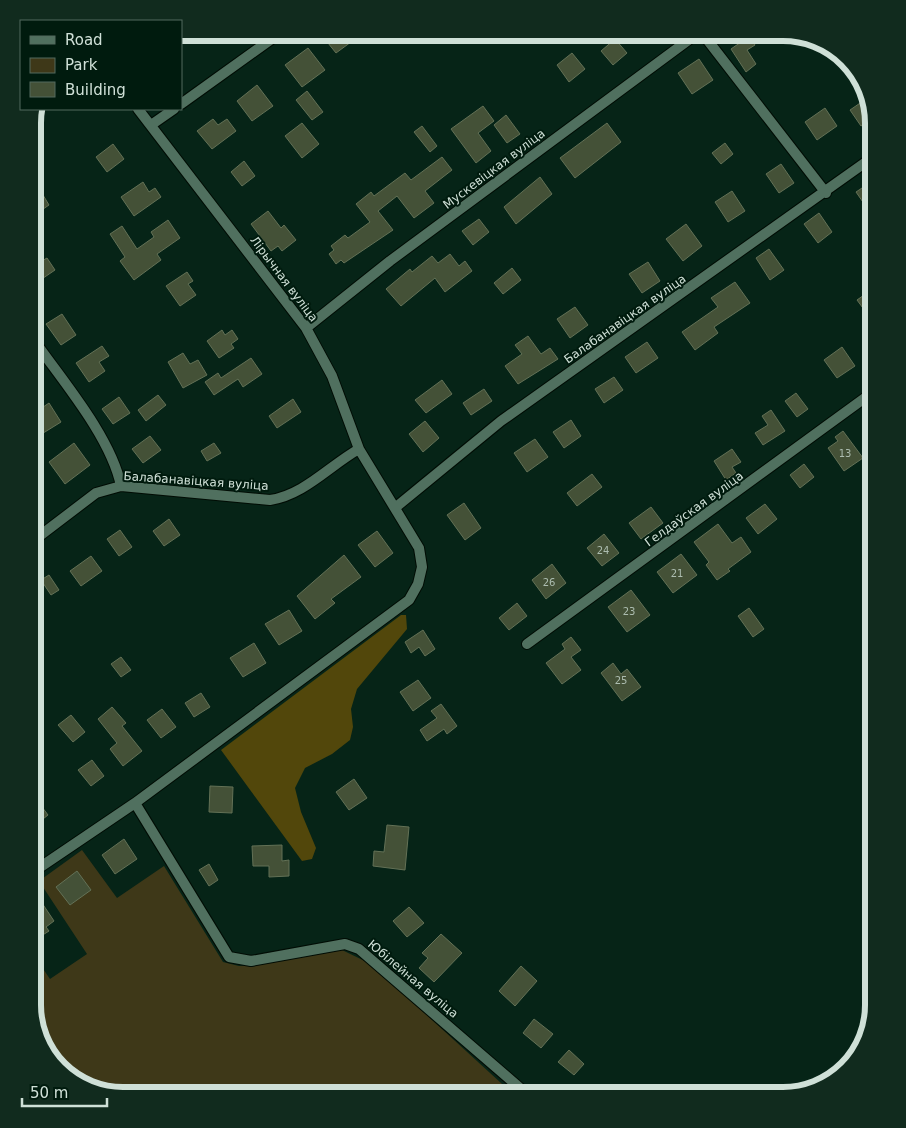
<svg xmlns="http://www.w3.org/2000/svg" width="906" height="1128" viewBox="0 0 906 1128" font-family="'DejaVu Sans',sans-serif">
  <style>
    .green { fill: #3e3818 }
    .forest { fill: #52470b }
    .building { fill: #445137; stroke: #637156 }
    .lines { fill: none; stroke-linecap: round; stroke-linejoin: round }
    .street-casing { stroke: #000c04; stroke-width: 12 }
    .street { stroke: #50705f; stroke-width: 10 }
    .labels { text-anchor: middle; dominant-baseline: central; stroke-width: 4; stroke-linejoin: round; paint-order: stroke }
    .number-label { font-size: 10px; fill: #acbcaf }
    .street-label { font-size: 12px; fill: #cfe0d7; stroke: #001b0e }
    .rim { fill: none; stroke: #cfe0d7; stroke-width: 6 }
  </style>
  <rect width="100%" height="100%" fill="#062417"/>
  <path class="green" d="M 82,850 L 117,898 L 164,866 L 223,962 L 239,966 L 254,965 L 342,950 L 371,964 L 514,1095 L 123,1095 L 78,1083 L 48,1055 L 33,1004 L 33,954 L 50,979 L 87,954 L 39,881 Z"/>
  <path class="forest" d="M 401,615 L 406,615 L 407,629 L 357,689 L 351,709 L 353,727 L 350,740 L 332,754 L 305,768 L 295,788 L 301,812 L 316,848 L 312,859 L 302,861 L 221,750 Z"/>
  <path class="building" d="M 320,33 L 344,33 L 351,42 L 336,53 Z
    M 735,33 L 747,33 L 755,45 L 747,50 L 756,64 L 746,72 L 731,49 L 741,42 Z
    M 615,39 L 627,53 L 613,65 L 601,51 Z
    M 308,48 L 325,70 L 302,87 L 285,65 Z
    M 572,53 L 585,69 L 569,82 L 557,65 Z
    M 699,59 L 713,80 L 692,94 L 678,73 Z
    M 257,85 L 273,106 L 252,121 L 237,101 Z
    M 307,91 L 323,112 L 312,120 L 296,100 Z
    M 866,99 L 872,119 L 861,126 L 850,110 Z
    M 483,106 L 494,121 L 478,133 L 491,151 L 476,163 L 451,129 Z
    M 825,108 L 837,126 L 817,140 L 805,122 Z
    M 506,115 L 520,134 L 507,143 L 494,125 Z
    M 213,119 L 218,125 L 227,119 L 236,131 L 212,149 L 197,131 Z
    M 302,123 L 319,144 L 302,158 L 285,136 Z
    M 607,123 L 621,142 L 575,178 L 560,158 Z
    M 422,126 L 437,146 L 430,152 L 414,132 Z
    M 725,143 L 733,154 L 721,164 L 712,153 Z
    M 113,144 L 124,159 L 107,172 L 96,157 Z
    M 442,157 L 452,170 L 425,191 L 434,203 L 414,218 L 397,196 L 378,211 L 393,230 L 344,263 L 341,260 L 336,264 L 329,254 L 334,250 L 331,246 L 345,235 L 348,238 L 370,222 L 356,204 L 371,192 L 374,196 L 405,173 L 411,180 Z
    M 244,161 L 255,176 L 242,186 L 231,172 Z
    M 781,164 L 794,183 L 779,193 L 766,174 Z
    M 540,177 L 552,194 L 516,224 L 504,207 Z
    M 874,180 L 874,218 L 856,192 Z
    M 143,182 L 149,192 L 155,188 L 161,197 L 134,216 L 121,197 Z
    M 732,191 L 745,211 L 728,222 L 715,202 Z
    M 43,195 L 49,205 L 33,216 L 33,201 Z
    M 268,211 L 281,228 L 284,225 L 296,240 L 282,251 L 278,246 L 271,251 L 251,224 Z
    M 819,213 L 832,232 L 818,243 L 804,224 Z
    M 479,219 L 489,232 L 473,245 L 462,231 Z
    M 168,220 L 180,238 L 157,254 L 161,260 L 134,280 L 120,261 L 125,257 L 110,234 L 122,226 L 137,249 L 154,237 L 151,232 Z
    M 686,224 L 702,246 L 683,261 L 666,239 Z
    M 769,249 L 784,270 L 770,280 L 756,258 Z
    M 450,254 L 459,266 L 465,261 L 472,271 L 445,292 L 435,278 L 401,306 L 386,289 L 410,269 L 412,272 L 432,256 L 438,263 Z
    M 47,258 L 55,270 L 33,285 L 33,266 Z
    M 648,262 L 660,281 L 642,293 L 629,274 Z
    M 512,268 L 521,280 L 503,294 L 494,283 Z
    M 187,272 L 193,281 L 188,284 L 196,295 L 180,306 L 166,286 Z
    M 735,282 L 750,303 L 714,327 L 718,333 L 695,350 L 682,332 L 718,307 L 711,298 Z
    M 874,288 L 874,323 L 857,300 Z
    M 575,307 L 588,325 L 570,338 L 557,319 Z
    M 62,314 L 76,335 L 61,345 L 46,324 Z
    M 222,330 L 225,335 L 232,330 L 238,339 L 231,344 L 234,348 L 219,358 L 207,341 Z
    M 528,336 L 541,354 L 550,348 L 558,359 L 518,384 L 505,366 L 522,354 L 515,345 Z
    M 647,342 L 658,358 L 636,373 L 625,357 Z
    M 102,346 L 109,356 L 99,362 L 105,371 L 89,382 L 76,363 Z
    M 842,347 L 855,366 L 837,378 L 824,360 Z
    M 183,353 L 190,364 L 198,360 L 207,375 L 183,388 L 168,362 Z
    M 251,358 L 262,374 L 243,387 L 238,379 L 214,395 L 205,382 L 218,373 L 221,378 Z
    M 614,377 L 623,390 L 604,403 L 595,389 Z
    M 442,380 L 452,394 L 426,413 L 415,400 Z
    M 484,389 L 492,401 L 471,415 L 463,403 Z
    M 796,393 L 808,409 L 797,417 L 785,401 Z
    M 158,395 L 166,405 L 146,421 L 138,410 Z
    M 119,397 L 130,413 L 113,424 L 102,409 Z
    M 293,399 L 301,412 L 277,428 L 269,416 Z
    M 49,403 L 61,422 L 40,435 L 33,423 L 33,414 Z
    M 771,410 L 785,431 L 763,445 L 755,433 L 768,425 L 762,416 Z
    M 571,420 L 581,436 L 564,448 L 553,432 Z
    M 425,421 L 439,438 L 423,452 L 409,434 Z
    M 843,431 L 863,458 L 844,471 L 828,448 L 838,441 L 835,437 Z
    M 150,436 L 161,450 L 143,463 L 132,449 Z
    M 535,439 L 548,457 L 527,472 L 514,453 Z
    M 74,443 L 90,465 L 65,484 L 49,462 Z
    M 214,443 L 221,453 L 207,461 L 201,451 Z
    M 732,449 L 741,462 L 732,467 L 736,473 L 726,480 L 714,461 Z
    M 804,464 L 814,477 L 800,488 L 790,475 Z
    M 592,474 L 602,487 L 577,506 L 567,493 Z
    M 464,503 L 481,528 L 465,540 L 447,515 Z
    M 765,504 L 777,519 L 758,534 L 746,518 Z
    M 651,507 L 663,523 L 641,539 L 629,523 Z
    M 169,519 L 180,535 L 164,546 L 153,531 Z
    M 718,524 L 732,543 L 741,537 L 751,552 L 728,569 L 730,571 L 717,580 L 706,565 L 709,562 L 694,542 Z
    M 120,530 L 132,547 L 119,556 L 107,539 Z
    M 377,531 L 393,553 L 375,567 L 358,545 Z
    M 604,534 L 619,553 L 602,566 L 587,548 Z
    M 681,554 L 697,575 L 673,593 L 657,572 Z
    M 344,555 L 361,577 L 331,599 L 335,603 L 315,619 L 297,596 Z
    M 91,556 L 102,571 L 81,586 L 70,571 Z
    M 552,564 L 566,583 L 546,599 L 532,580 Z
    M 49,575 L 59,590 L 51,595 L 41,580 Z
    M 631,590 L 650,615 L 627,632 L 608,607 Z
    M 517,603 L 527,616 L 509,630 L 499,618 Z
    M 749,608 L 764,629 L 753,637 L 738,616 Z
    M 289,610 L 302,631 L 279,645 L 265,624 Z
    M 423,630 L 435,649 L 425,656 L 419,647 L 411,653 L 405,642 Z
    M 571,637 L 581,650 L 571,657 L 581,670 L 562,684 L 546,663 L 565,649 L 562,644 Z
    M 254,643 L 266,663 L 243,677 L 230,658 Z
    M 121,657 L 131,670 L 121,677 L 111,664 Z
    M 613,663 L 621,674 L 627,669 L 641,687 L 622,701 L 601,673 Z
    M 418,680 L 431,698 L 413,711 L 400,692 Z
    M 201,693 L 210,707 L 194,717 L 185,703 Z
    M 441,704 L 457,726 L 447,734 L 444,729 L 427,741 L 420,730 L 437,718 L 431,711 Z
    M 112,707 L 126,723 L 122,726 L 142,751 L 123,766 L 110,749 L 117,743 L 98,719 Z
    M 162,709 L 176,727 L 161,738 L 147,720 Z
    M 71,715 L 85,732 L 73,742 L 58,725 Z
    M 92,760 L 104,776 L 91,786 L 78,770 Z
    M 354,779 L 367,798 L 349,810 L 336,792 Z
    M 210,786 L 233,787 L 232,813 L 209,812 Z
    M 33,795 L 48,815 L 33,827 Z
    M 387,825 L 409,827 L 405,870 L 373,866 L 374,851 L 384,852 Z
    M 124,839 L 137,859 L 115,874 L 102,855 Z
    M 282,845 L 282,861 L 289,860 L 289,876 L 269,877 L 269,866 L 253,866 L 252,846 Z
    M 209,864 L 218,880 L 209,886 L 199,870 Z
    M 77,871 L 91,890 L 70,905 L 56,887 Z
    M 40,900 L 54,921 L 46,927 L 49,931 L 38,938 L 33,929 L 33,905 Z
    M 409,907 L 424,923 L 407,937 L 393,921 Z
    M 441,934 L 462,953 L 434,982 L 419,968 L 428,958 L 422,953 Z
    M 521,966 L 537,981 L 515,1006 L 499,991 Z
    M 534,1019 L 553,1034 L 541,1048 L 523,1033 Z
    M 569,1050 L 584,1064 L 574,1075 L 558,1062 Z"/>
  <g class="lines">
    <g class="street-casing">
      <path id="street" d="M 702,33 L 826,193
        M 181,104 L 280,33
        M 151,125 L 174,109
        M 306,328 L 390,261 L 698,33
        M 33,339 C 62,380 111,437 121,486
        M 396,507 L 501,421 L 873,157
        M 33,541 L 96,493 L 121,486 L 270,500 C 304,495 329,466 359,449
        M 527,644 L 873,392
        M 135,803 L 229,957 L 251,961 L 345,944 L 359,949 L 528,1095
        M 33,872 L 135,803 L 409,600 L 418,584 L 422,567 L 419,548 L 359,449 L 332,376 L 306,328 L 138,109"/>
    </g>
    <use href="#street" class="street"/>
  </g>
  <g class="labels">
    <g class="number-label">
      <text x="845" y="453">13</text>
      <text x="603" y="550">24</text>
      <text x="677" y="573">21</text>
      <text x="549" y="582">26</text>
      <text x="629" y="611">23</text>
      <text x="621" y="680">25</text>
    </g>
    <g class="street-label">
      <text transform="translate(494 169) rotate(-37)">Мускевіцкая вуліца</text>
      <text transform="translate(284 279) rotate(53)">Лірычная вуліца</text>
      <text transform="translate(625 319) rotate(-35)">Балабанавіцкая вуліца</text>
      <text transform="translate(196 481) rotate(4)">Балабанавіцкая вуліца</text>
      <text transform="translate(694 509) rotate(-36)">Гелдаўская вуліца</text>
      <text transform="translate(413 979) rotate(40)">Юбілейная вуліца</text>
    </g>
  </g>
  <path d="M0 0H906V1128H0ZM123 41H783A82 82 0 0 1 865 123V1005A82 82 0 0 1 783 1087H123A82 82 0 0 1 41 1005V123A82 82 0 0 1 123 41Z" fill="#112b1e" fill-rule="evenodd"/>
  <path class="rim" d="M123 41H783A82 82 0 0 1 865 123V1005A82 82 0 0 1 783 1087H123A82 82 0 0 1 41 1005V123A82 82 0 0 1 123 41Z"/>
  <rect x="20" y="20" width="162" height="90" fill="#001b0e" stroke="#536a5e"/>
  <rect x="30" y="36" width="25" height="8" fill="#50705f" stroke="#536a5e"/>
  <text x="65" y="45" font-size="15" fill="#cfe0d7">Road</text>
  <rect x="30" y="58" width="25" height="15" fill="#3e3818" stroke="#536a5e"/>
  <text x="65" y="70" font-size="15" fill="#cfe0d7">Park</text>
  <rect x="30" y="82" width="25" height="15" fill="#445137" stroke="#536a5e"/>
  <text x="65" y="95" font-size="15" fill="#cfe0d7">Building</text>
  <path d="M22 1098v8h85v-8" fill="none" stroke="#cfe0d7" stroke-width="2.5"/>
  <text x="30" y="1098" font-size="15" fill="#cfe0d7" stroke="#001b0e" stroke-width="4" paint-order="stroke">50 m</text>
</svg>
